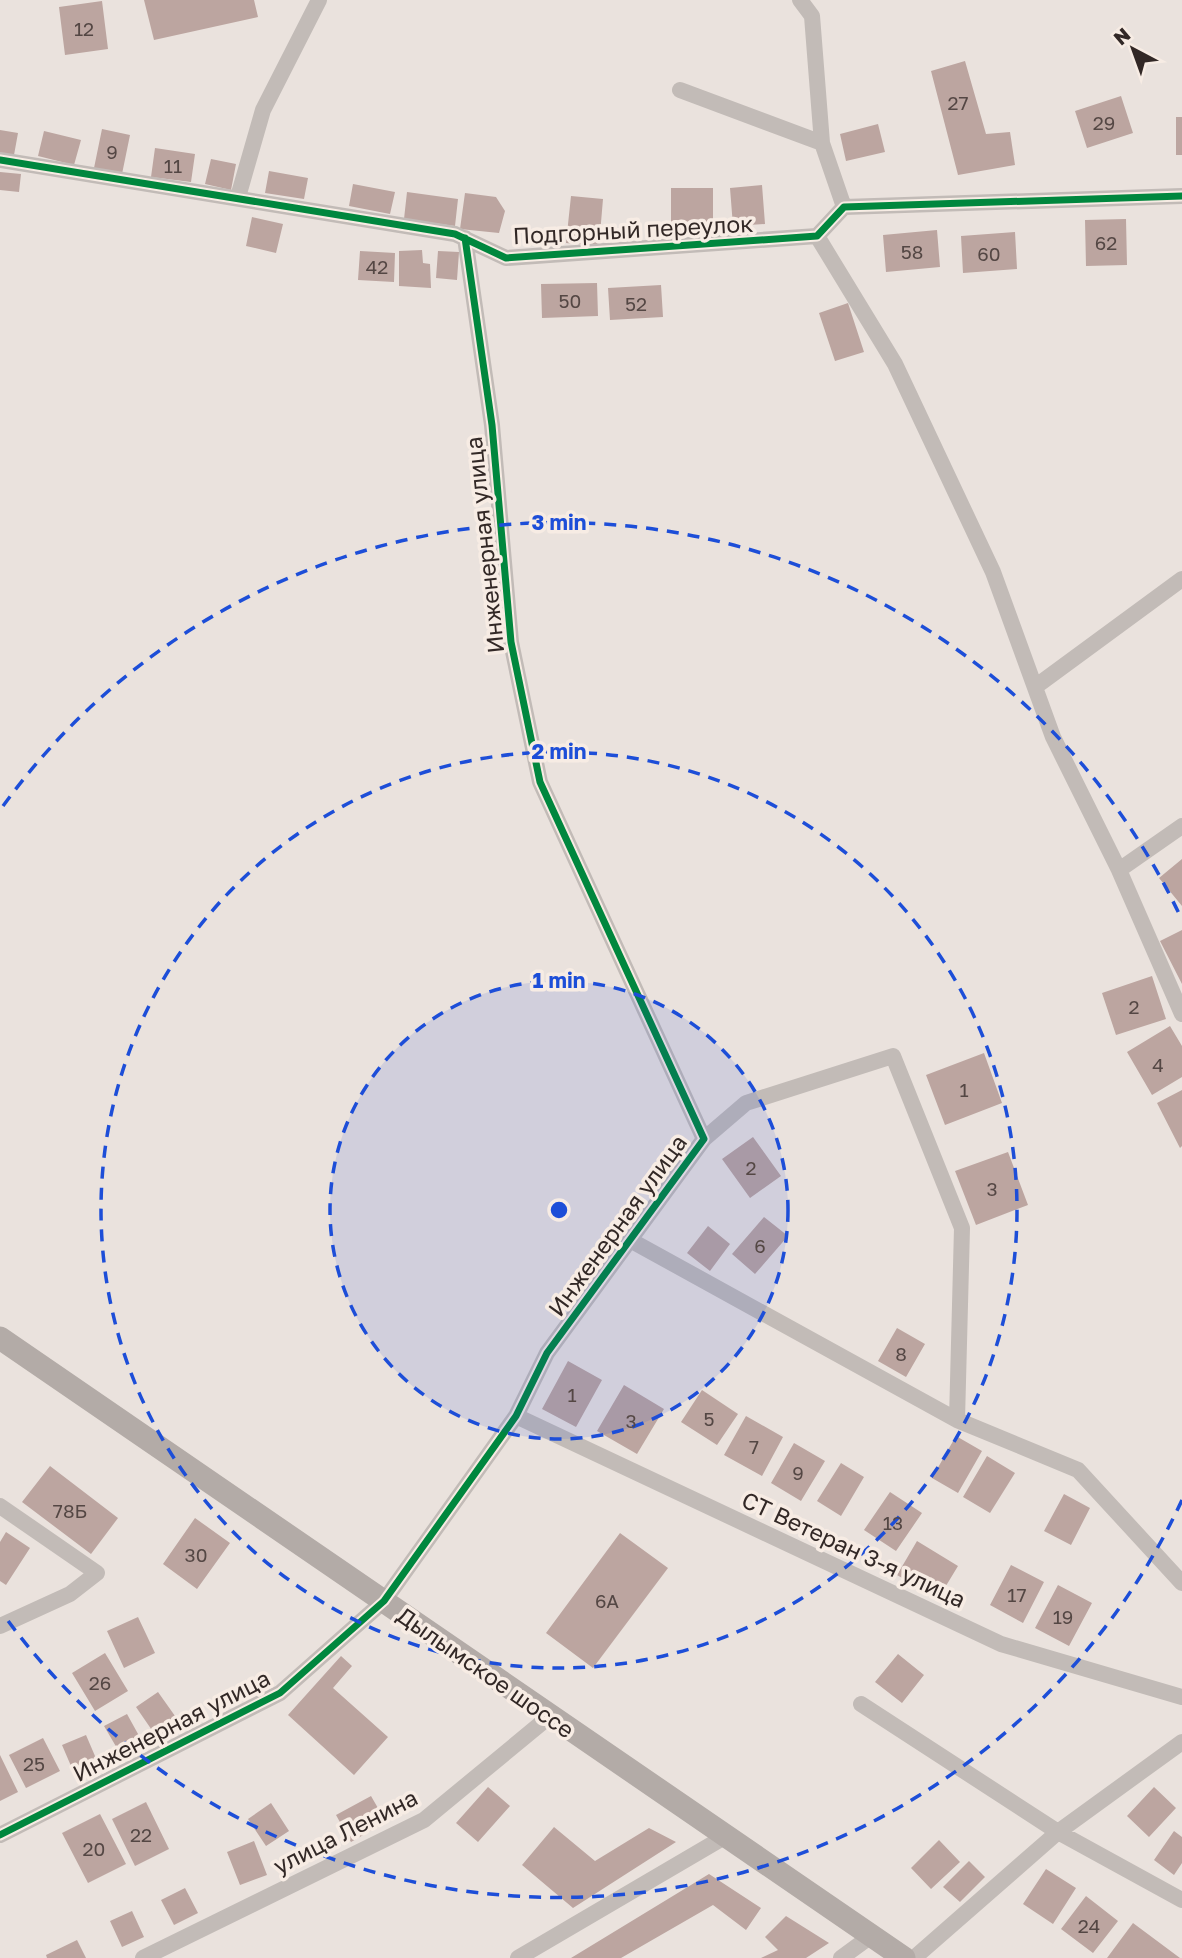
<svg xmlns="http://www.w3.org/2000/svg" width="1182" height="1958" viewBox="0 0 1182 1958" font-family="'Golos Text',sans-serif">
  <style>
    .building { fill: #bca5a0 }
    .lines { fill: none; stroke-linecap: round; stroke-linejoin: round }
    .minor { stroke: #c2bbb7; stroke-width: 16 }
    .secondary { stroke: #b3aba7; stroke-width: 23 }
    .cycleway-casing { stroke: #f7ece4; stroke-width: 11 }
    .cycleway { stroke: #00873e; stroke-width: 7 }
    .ring { fill: none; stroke: #1d4ed8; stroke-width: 3.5; stroke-dasharray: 12 9 }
    .labels { text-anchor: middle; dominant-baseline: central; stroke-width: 7; stroke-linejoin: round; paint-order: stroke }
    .number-label { font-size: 19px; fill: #544744 }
    .street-label { font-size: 23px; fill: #322826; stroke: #f7ece4 }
    .centre { fill: #1d4ed8; stroke: #f7ece4; stroke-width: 3.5 }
    .ring-label { font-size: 21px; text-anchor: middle; font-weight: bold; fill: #1d4ed8; stroke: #f7ece4; stroke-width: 7; stroke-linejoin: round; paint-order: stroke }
  </style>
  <rect width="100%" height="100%" fill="#eae2dd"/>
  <path class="building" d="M 144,0 L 254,0 L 258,17 L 154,40 Z
    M 102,1 L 108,49 L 65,55 L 59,7 Z
    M 965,61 L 986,134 L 1010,132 L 1015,165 L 958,175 L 931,71 Z
    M 1121,96 L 1133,133 L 1087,148 L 1075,111 Z
    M 1176,117 L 1182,117 L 1182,155 L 1176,155 Z
    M 878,124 L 885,152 L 846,161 L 840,134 Z
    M 102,129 L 130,135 L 122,174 L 94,168 Z
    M 0,130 L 18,133 L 14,155 L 0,153 Z
    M 44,131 L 81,140 L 74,165 L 38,156 Z
    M 155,148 L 195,154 L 191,182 L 151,177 Z
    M 211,159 L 236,164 L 231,190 L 205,184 Z
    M 269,171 L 308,178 L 304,199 L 265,193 Z
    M 0,172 L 21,174 L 19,192 L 0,190 Z
    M 353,184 L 395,192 L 390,214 L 349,206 Z
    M 762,185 L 765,224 L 733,226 L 730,188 Z
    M 671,188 L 713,188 L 713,236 L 671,236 Z
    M 407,192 L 458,199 L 455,226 L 404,219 Z
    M 465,193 L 496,197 L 505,211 L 499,233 L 460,229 Z
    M 571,196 L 603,199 L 599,246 L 566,243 Z
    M 252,217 L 283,224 L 276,253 L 246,246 Z
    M 1126,219 L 1127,265 L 1086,266 L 1085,220 Z
    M 937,230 L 940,267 L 886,272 L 883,235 Z
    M 1015,232 L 1017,269 L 963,273 L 961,236 Z
    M 422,250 L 423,263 L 430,264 L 431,288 L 399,286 L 399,251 Z
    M 360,251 L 395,253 L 394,282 L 358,280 Z
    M 438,251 L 459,252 L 457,280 L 436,278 Z
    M 597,283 L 598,316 L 542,318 L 541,284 Z
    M 661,285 L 663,317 L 610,320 L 608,288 Z
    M 848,303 L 864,352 L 835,361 L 819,313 Z
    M 1182,859 L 1182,906 L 1159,878 Z
    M 1182,930 L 1182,984 L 1160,941 Z
    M 1152,976 L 1166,1019 L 1116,1035 L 1102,993 Z
    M 1170,1026 L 1182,1046 L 1182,1077 L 1152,1095 L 1127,1052 Z
    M 984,1053 L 1002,1103 L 945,1125 L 926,1075 Z
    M 1182,1090 L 1182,1146 L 1180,1148 L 1157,1103 Z
    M 753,1137 L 781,1176 L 750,1198 L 722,1159 Z
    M 1008,1152 L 1028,1205 L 976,1225 L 955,1171 Z
    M 764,1217 L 788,1236 L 755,1274 L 732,1254 Z
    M 708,1226 L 730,1244 L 710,1271 L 687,1253 Z
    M 897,1328 L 925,1344 L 906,1377 L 878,1361 Z
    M 568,1361 L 602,1380 L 576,1427 L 542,1409 Z
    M 624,1385 L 664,1409 L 637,1454 L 597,1431 Z
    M 702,1390 L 738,1414 L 717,1445 L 681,1422 Z
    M 746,1416 L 783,1437 L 762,1476 L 724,1455 Z
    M 956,1436 L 982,1451 L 958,1493 L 932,1478 Z
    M 794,1443 L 825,1461 L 801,1501 L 771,1483 Z
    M 987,1456 L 1015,1473 L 990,1513 L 963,1497 Z
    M 841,1463 L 864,1477 L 841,1516 L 817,1501 Z
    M 50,1466 L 118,1518 L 91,1554 L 22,1502 Z
    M 890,1492 L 922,1513 L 896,1551 L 864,1530 Z
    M 1064,1494 L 1090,1508 L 1071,1545 L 1044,1531 Z
    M 195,1518 L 230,1543 L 197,1589 L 163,1564 Z
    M 6,1532 L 30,1548 L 6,1585 L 0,1581 L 0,1542 Z
    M 620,1533 L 668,1568 L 593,1668 L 546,1633 Z
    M 917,1541 L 958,1566 L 938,1599 L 897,1575 Z
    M 1011,1565 L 1044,1582 L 1023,1623 L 990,1605 Z
    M 1058,1585 L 1092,1603 L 1069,1646 L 1035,1628 Z
    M 138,1617 L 155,1653 L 124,1668 L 107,1631 Z
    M 105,1653 L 128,1691 L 95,1711 L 72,1673 Z
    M 898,1654 L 924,1675 L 902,1703 L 875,1682 Z
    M 341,1656 L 352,1666 L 333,1688 L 388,1737 L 354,1775 L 288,1715 Z
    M 158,1692 L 180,1723 L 158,1739 L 136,1707 Z
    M 127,1714 L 143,1743 L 121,1755 L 104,1726 Z
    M 86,1735 L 101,1770 L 77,1780 L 62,1745 Z
    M 43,1738 L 60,1771 L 26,1788 L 9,1755 Z
    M 0,1755 L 18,1792 L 0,1801 Z
    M 488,1787 L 510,1806 L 478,1842 L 456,1823 Z
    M 1154,1787 L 1176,1808 L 1149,1837 L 1127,1816 Z
    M 371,1796 L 386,1822 L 351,1842 L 336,1815 Z
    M 146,1802 L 169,1849 L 135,1866 L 112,1819 Z
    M 271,1803 L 289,1831 L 266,1846 L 248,1819 Z
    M 100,1814 L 126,1864 L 88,1883 L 62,1833 Z
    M 554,1827 L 595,1861 L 649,1828 L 676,1842 L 573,1908 L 522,1865 Z
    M 1174,1831 L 1182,1837 L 1182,1863 L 1174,1875 L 1154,1860 Z
    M 939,1840 L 960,1862 L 931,1889 L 911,1868 Z
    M 254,1841 L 267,1875 L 240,1885 L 227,1852 Z
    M 969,1861 L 985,1877 L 960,1902 L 943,1887 Z
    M 1046,1869 L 1076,1888 L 1053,1924 L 1023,1904 Z
    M 709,1874 L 761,1908 L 746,1930 L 713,1905 L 621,1958 L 571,1958 Z
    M 185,1888 L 198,1913 L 174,1925 L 161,1900 Z
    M 1086,1896 L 1118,1921 L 1093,1953 L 1061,1929 Z
    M 132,1911 L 144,1937 L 122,1947 L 110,1921 Z
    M 786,1916 L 829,1943 L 806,1958 L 761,1958 L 778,1950 L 765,1937 Z
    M 1133,1923 L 1180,1958 L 1107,1958 Z
    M 77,1940 L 86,1958 L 47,1958 L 46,1955 Z"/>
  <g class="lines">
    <path class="minor" d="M 800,0 L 812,16 L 822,143 L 844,207
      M 680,90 L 822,143
      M 0,160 L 455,234 L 506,258 L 817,236 L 844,207 L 1182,196
      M 238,197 L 263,110 L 319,0
      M 817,236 L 895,364 L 993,572 L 1053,737 L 1119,870 L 1182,1014
      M 1035,687 L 1182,579
      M 1119,870 L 1182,826
      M 704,1139 L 746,1103 L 893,1056 L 962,1228 L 957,1420
      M 630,1240 L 957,1420 L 1078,1470 L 1182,1583
      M 516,1416 L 1001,1644 L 1182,1697
      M 0,1506 L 97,1573 L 70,1594 L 0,1626
      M 861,1704 L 1058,1832 L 1182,1900
      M 0,1835 L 280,1693 L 384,1601 L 516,1416 L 547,1353 L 704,1139 L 540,782 L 511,642 L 492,425 L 465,238
      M 143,1958 L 424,1820 L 550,1716
      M 518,1958 L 726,1836
      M 841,1958 L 871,1936
      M 914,1958 L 1058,1832 L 1182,1742"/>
    <path class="secondary" d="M 0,1338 L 904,1958"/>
    <g class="cycleway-casing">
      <path id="cycleway" d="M 0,160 L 455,234 L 506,258 L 817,236 L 844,207 L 1182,196
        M 0,1835 L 280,1693 L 384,1601 L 516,1416 L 547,1353 L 704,1139 L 540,782 L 511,642 L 492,425 L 465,238"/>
    </g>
    <use href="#cycleway" class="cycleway"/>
  </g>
  <circle cx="559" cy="1210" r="229" fill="#1d4ed8" fill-opacity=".12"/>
  <g class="ring">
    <circle cx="559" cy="1210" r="229"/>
    <circle cx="559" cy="1210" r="458"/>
    <path d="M1182 1500A687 687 0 0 1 3 1614M3 806A687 687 0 0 1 1182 920"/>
  </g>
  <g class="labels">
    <g class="number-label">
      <text x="84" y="28">12</text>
      <text x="958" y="102">27</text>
      <text x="1104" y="122">29</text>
      <text x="112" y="151">9</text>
      <text x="173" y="165">11</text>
      <text x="1106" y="242">62</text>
      <text x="912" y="251">58</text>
      <text x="989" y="253">60</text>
      <text x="377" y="266">42</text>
      <text x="570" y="300">50</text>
      <text x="636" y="303">52</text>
      <text x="1134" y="1006">2</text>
      <text x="1158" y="1064">4</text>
      <text x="964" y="1089">1</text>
      <text x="751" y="1167">2</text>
      <text x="992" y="1188">3</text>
      <text x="760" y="1245">6</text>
      <text x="901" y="1353">8</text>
      <text x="572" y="1394">1</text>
      <text x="709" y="1418">5</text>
      <text x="631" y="1420">3</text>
      <text x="754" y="1446">7</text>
      <text x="798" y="1472">9</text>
      <text x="70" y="1510">78Б</text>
      <text x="893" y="1522">13</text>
      <text x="196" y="1554">30</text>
      <text x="1017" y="1594">17</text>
      <text x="607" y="1600">6А</text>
      <text x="1063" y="1616">19</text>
      <text x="100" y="1682">26</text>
      <text x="34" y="1763">25</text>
      <text x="141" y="1834">22</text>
      <text x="94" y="1848">20</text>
      <text x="1089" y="1925">24</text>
    </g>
    <g class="street-label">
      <text transform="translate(633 229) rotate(-3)">Подгорный переулок</text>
      <text transform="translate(484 545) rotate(-96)">Инженерная улица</text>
      <text transform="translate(617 1225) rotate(-54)">Инженерная улица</text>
      <text transform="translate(854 1549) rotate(25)">СТ Ветеран 3-я улица</text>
      <text transform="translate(486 1672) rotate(35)">Дылымское шоссе</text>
      <text transform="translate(171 1725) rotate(-27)">Инженерная улица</text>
      <text transform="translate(345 1831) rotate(-27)">улица Ленина</text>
    </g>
  </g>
  <circle cx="559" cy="1210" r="10" class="centre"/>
  <g class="ring-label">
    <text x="559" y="530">3 min</text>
    <text x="559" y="759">2 min</text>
    <text x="559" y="988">1 min</text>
  </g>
  <g transform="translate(1133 49) rotate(319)" stroke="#f7ece4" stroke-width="5" paint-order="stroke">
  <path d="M0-5L12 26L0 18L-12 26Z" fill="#322826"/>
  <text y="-10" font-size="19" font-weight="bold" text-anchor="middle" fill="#322826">N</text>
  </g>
</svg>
